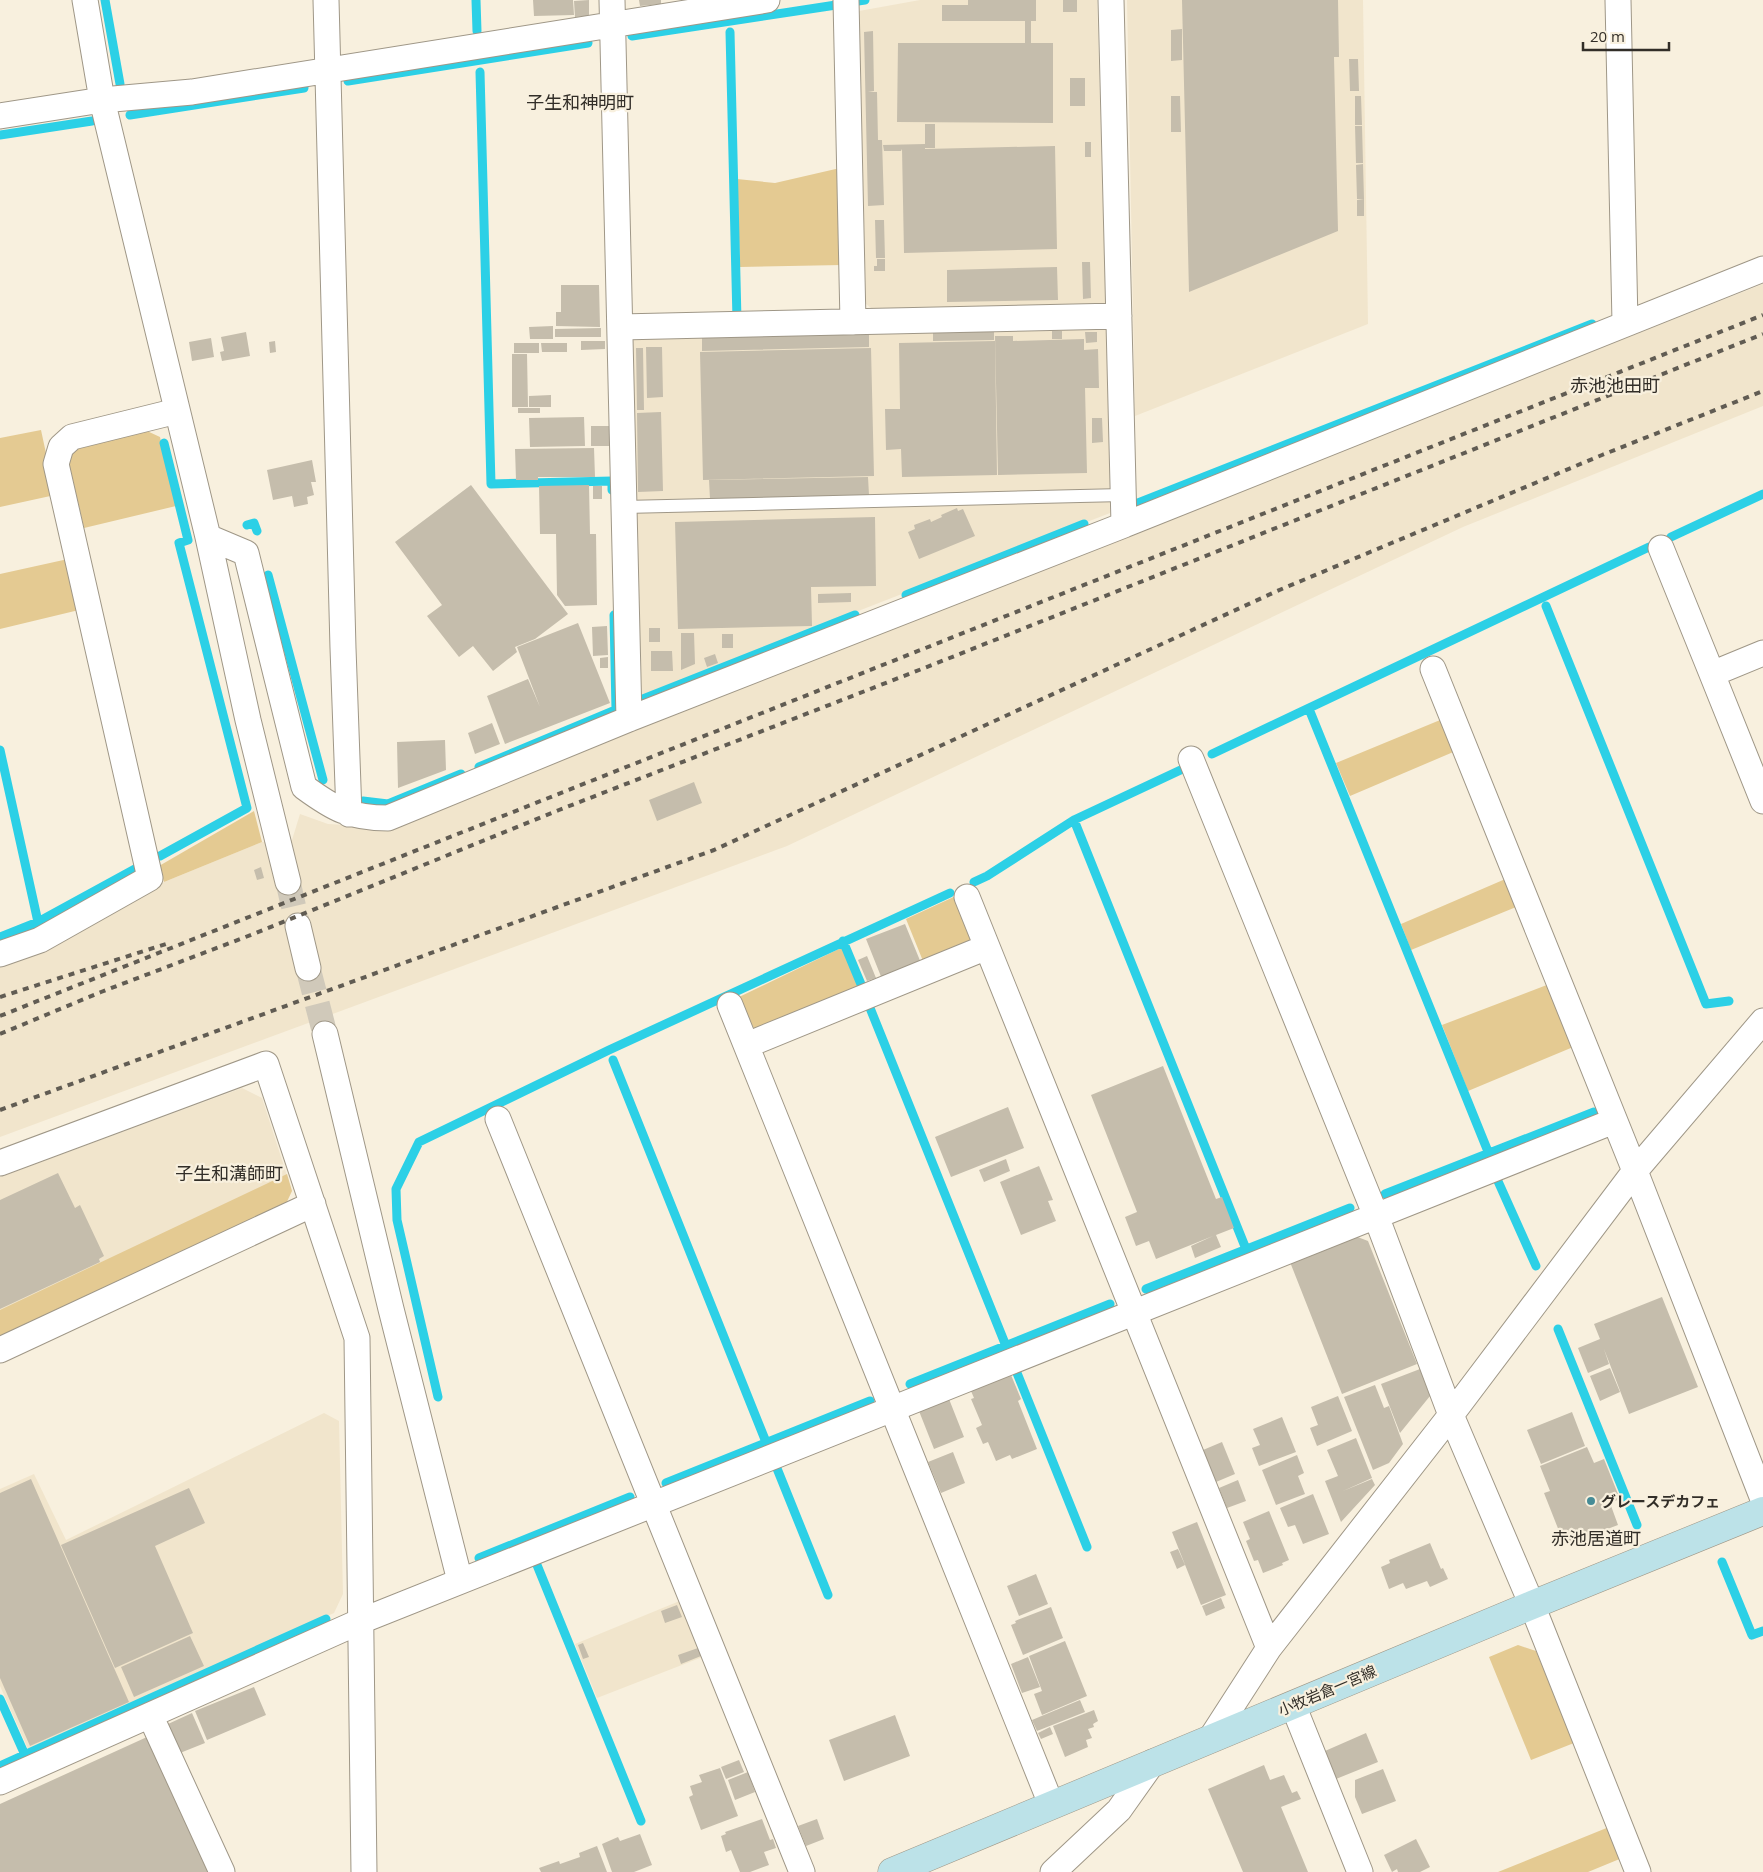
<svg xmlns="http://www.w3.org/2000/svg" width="1763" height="1872" viewBox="0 0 1763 1872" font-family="'Open Sans','Noto Sans JP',sans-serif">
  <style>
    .built { fill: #f1e5cc }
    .green { fill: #e4ca92 }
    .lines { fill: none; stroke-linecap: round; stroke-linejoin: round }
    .stream { stroke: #2cd0e6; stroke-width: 9 }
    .building { fill: #c5bdac }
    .street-tunnel { stroke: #d0c9ba; stroke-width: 25; stroke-dasharray: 25 12; stroke-linecap: butt }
    .lane-casing { stroke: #9f9787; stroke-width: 14 }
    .street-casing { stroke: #9f9787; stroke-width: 27 }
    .secondary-casing { stroke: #9f9787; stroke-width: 29 }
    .lane { stroke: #fff; stroke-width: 12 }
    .street { stroke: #fff; stroke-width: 25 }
    .secondary { stroke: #bce2e8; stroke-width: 28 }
    .rail { stroke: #615c53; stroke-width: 4; stroke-dasharray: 6 6; stroke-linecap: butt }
    .poi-dot { fill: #468c97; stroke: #f8f0de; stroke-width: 2 }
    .labels { text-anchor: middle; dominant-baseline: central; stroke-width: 4.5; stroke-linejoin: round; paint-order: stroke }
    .poi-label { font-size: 15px; font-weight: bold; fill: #322e28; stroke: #f8f0de; text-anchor: start }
    .street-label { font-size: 15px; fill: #322e28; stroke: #f8f0de }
    .quarter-label { font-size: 18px; fill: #322e28; stroke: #f8f0de }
  </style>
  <rect width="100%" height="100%" fill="#f8f0de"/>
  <path class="built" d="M 920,0 L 1097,0 L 1106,309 L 880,315 L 866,304 L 859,11 Z
    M 1127,0 L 1363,0 L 1368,324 L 1135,416 Z
    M 1763,284 L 1763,406 L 1463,527 L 787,846 L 0,1137 L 0,961 L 45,945 L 164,882 L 262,842 L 292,840 L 300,814 L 328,824 L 382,827 Z
    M 1101,324 L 1108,330 L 1110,513 L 640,696 L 631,341 L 639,335 Z
    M 242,1088 L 262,1098 L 292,1191 L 0,1342 L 0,1177 Z
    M 324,1413 L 339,1421 L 343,1594 L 334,1613 L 29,1751 L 0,1686 L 0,1489 L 34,1474 L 66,1540 Z
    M 682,1600 L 705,1656 L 597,1698 L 575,1644 Z"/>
  <path class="green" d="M 840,168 L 842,265 L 740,267 L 737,179 L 775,183 Z
    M 41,430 L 55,495 L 0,507 L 0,438 Z
    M 147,431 L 160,437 L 176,506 L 84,528 L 68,459 L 74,448 Z
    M 68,559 L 79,610 L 0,629 L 0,574 Z
    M 1445,718 L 1458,750 L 1350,796 L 1336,763 Z
    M 254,811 L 262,842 L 164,882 L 159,866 Z
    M 1510,877 L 1521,905 L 1411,950 L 1401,924 Z
    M 958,895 L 978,945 L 925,966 L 906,919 Z
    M 843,947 L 862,993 L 758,1037 L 739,997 Z
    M 1552,983 L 1578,1045 L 1468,1091 L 1442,1025 Z
    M 287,1174 L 292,1191 L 284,1208 L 0,1342 L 0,1310 Z
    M 1518,1645 L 1536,1651 L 1574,1743 L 1531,1760 L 1489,1657 Z
    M 1609,1827 L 1622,1858 L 1588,1872 L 1498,1872 Z"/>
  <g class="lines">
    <path class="stream" d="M 105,0 L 120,84
      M 476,0 L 477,31
      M 858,1 L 865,0
      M 730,32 L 737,320
      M 632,36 L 836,5
      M 480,72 L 491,484 L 612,481 L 612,490
      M 348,81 L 588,43
      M 130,115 L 304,88
      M 0,135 L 92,121
      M 1138,503 L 1592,324
      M 247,525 L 254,523 L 257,531
      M 1671,537 L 1763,494
      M 268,575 L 323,780
      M 906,595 L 1084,524
      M 1546,606 L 1706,1004 L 1729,1001
      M 614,615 L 616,710
      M 643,699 L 855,615
      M 1309,709 L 1489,1154
      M 0,750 L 38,922
      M 1212,754 L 1649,547
      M 479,767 L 618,709
      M 363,801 L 388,804 L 461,774
      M 1074,820 L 1246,1249
      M 160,856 L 247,808 L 179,543 L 188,540 L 164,443
      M 974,882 L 987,876 L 1074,820 L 1187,767
      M 0,937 L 38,922 L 135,869
      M 843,941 L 863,989
      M 868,1003 L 1006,1346
      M 613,1060 L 766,1442
      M 1497,1179 L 1536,1266
      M 1385,1194 L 1594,1112
      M 1146,1289 L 1350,1208
      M 1558,1329 L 1637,1525
      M 1017,1373 L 1087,1547
      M 910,1384 L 1110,1304
      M 438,1397 L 397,1220 L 396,1189 L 419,1142 L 609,1050 L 950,893
      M 776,1466 L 828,1595
      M 666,1483 L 870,1401
      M 479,1558 L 630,1497
      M 1722,1562 L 1752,1635 L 1763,1631
      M 537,1565 L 641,1821
      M 0,1699 L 25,1755
      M 0,1766 L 326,1619"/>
  </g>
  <path class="building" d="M 533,0 L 573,0 L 574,15 L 534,16 Z
    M 589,0 L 589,16 L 575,17 L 574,1 Z
    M 639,0 L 661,0 L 661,4 L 640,6 Z
    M 968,0 L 1036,0 L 1036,21 L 1031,21 L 1031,43 L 1053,43 L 1053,123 L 897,122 L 898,43 L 1025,43 L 1025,21 L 942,21 L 942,5 L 968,5 Z
    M 1063,0 L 1077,0 L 1077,12 L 1063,12 Z
    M 1182,0 L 1338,0 L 1339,57 L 1334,57 L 1338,231 L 1189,292 Z
    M 1182,29 L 1182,60 L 1171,61 L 1171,30 Z
    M 873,31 L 874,91 L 868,92 L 877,92 L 878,140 L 882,140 L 884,205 L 868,206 L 864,32 Z
    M 1349,59 L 1358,59 L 1359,91 L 1350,91 Z
    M 1070,78 L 1085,78 L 1085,106 L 1070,106 Z
    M 1171,96 L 1180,96 L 1181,132 L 1171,132 Z
    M 1355,96 L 1361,96 L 1362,125 L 1355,125 Z
    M 925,124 L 935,124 L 935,148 L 925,148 L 925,149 L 1055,146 L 1057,249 L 904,253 L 902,149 L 901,151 L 884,151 L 883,145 L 925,144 Z
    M 1355,126 L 1362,126 L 1363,163 L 1356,163 Z
    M 1085,142 L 1091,142 L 1091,157 L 1085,157 Z
    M 1363,164 L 1364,199 L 1357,199 L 1356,165 Z
    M 1364,199 L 1364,216 L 1357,216 L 1357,200 Z
    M 875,220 L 884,220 L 885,258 L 876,258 Z
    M 877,259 L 885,259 L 885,271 L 874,271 L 874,266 L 877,266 Z
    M 1082,262 L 1090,262 L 1091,298 L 1083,299 Z
    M 1057,267 L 1058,300 L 947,302 L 947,270 Z
    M 561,285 L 599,285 L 600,327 L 556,326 L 556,312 L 561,312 Z
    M 553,326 L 553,339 L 530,339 L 529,327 Z
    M 601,328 L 601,337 L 555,337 L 555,329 Z
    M 933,329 L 994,330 L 994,340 L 933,341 Z
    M 1052,331 L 1062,331 L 1062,339 L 1052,339 Z
    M 246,332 L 250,356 L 222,361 L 220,352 L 224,351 L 221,337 Z
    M 1085,332 L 1097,332 L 1097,342 L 1086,343 Z
    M 869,334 L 869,347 L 702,351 L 702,337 Z
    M 995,336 L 1013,336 L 1013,341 L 1084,339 L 1084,350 L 1098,349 L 1099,388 L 1085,388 L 1087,473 L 998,475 Z
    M 211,338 L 214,357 L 192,361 L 189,342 Z
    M 275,341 L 276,352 L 270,353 L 269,342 Z
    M 581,341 L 605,341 L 605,349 L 581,350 Z
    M 995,341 L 997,475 L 902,477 L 901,449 L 886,450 L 885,409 L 900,409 L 899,343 Z
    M 514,343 L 539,343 L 539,353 L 514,353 Z
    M 541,343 L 567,343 L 567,352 L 542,352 Z
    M 646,347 L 662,347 L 663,397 L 647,398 Z
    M 636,348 L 643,348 L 644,410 L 637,410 Z
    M 871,348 L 874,476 L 703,480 L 700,352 Z
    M 512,354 L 527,354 L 528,407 L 512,407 Z
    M 551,395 L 551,407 L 529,407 L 529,396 Z
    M 518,408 L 540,408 L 540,413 L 518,413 Z
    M 661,412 L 663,491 L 638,492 L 637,413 Z
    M 584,417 L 585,446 L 530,447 L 529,418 Z
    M 1092,418 L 1102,418 L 1103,442 L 1092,443 Z
    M 591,426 L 611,426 L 611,446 L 591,446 Z
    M 594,448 L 595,477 L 538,477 L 538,480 L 516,480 L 515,449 Z
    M 312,460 L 316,482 L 311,482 L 314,495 L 307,497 L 308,504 L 294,507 L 292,496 L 273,500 L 267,470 Z
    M 868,477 L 869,495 L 710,499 L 709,480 Z
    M 471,485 L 568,614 L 535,639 L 515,647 L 517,652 L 493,671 L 473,646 L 459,657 L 427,616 L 442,605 L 395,542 Z
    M 589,485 L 590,534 L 596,534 L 597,605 L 565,606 L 557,595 L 556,534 L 540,534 L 539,486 Z
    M 593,486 L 602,486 L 602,499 L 593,499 Z
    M 957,508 L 958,511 L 963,509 L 975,536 L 919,559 L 908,532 L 915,529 L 914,525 L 930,519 L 931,522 L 942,517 L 941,515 Z
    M 875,517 L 876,586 L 811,587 L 812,626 L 678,629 L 675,522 Z
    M 851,593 L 851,602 L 818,603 L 818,594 Z
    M 578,623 L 610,703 L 505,744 L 487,696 L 528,679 L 540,707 L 517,647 Z
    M 607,626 L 608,655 L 593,656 L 592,627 Z
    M 649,628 L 660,628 L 660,642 L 649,642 Z
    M 681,633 L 694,633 L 695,664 L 681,670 Z
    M 722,634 L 733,634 L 733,648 L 722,648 Z
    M 651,651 L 672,651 L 673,671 L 651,671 Z
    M 715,654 L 718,663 L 707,667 L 704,658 Z
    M 608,657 L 608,668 L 600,668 L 600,658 Z
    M 492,723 L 500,744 L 475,754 L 468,733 Z
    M 445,740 L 446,770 L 398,788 L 397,742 Z
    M 694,782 L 702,803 L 657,821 L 649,800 Z
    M 261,867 L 264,878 L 257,880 L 254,870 Z
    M 905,924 L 921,963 L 882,979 L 866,939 Z
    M 867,956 L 876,978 L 867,981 L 858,960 Z
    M 1163,1066 L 1216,1199 L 1222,1197 L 1234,1228 L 1216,1235 L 1221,1247 L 1195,1258 L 1191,1246 L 1213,1236 L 1156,1259 L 1149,1241 L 1136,1246 L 1125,1217 L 1137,1212 L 1091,1095 Z
    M 1008,1107 L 1024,1148 L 951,1177 L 935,1137 Z
    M 1006,1159 L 1010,1171 L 984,1182 L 979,1170 Z
    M 1039,1166 L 1053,1200 L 1048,1201 L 1056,1221 L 1021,1235 L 1000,1182 Z
    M 58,1173 L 75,1208 L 80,1205 L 104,1256 L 99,1259 L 100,1262 L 0,1309 L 0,1200 Z
    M 1355,1236 L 1368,1241 L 1417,1364 L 1342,1394 L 1290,1262 Z
    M 1662,1297 L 1698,1387 L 1629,1414 L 1604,1349 L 1609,1364 L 1588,1373 L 1578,1348 L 1600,1339 L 1594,1324 Z
    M 1610,1368 L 1620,1392 L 1600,1401 L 1590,1376 Z
    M 1420,1369 L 1430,1396 L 1400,1433 L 1381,1384 Z
    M 1011,1375 L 1021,1399 L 1018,1401 L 1037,1449 L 1012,1459 L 1010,1455 L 996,1461 L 988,1442 L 983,1444 L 976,1428 L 982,1425 L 971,1399 L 974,1398 L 971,1391 Z
    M 1375,1385 L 1384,1408 L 1389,1406 L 1403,1444 L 1389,1463 L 1373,1470 L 1344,1397 Z
    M 1338,1396 L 1352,1431 L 1317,1446 L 1310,1428 L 1318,1425 L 1311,1407 Z
    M 949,1399 L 964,1437 L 934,1449 L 919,1411 Z
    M 1572,1412 L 1585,1446 L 1541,1464 L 1527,1430 Z
    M 1282,1417 L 1296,1452 L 1259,1466 L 1252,1448 L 1260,1445 L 1253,1429 Z
    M 1356,1438 L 1372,1478 L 1343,1491 L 1372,1479 L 1375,1485 L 1341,1522 L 1325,1481 L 1338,1476 L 1327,1450 Z
    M 1222,1442 L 1235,1474 L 1216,1482 L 1203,1450 Z
    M 1587,1447 L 1594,1463 L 1604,1459 L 1620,1499 L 1610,1503 L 1618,1525 L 1570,1543 L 1567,1534 L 1561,1536 L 1544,1493 L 1550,1491 L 1540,1466 Z
    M 953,1452 L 965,1483 L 941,1493 L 928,1462 Z
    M 1297,1455 L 1304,1473 L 1298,1476 L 1305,1494 L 1276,1505 L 1262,1470 Z
    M 31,1479 L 129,1702 L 30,1746 L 0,1678 L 0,1493 Z
    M 1238,1480 L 1246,1501 L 1227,1508 L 1219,1488 Z
    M 189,1488 L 205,1523 L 155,1546 L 193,1633 L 115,1668 L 61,1545 Z
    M 1313,1494 L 1329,1534 L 1303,1544 L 1295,1525 L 1288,1527 L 1280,1508 Z
    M 1269,1511 L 1289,1560 L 1282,1563 L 1283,1565 L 1263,1573 L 1258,1560 L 1254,1561 L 1246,1541 L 1250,1539 L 1243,1522 Z
    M 1197,1522 L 1226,1595 L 1201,1605 L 1172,1532 Z
    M 1430,1543 L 1441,1569 L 1443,1568 L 1448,1579 L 1430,1587 L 1427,1581 L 1406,1589 L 1403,1583 L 1389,1589 L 1381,1567 L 1390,1563 L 1389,1560 Z
    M 1178,1549 L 1185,1565 L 1177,1569 L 1170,1552 Z
    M 1036,1574 L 1048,1604 L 1019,1616 L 1007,1586 Z
    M 1221,1598 L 1225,1608 L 1206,1616 L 1202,1606 Z
    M 677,1605 L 682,1617 L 665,1623 L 661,1611 Z
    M 1051,1607 L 1063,1638 L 1023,1655 L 1011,1625 L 1016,1623 L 1015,1621 Z
    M 190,1636 L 204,1666 L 134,1697 L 121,1667 Z
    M 1065,1641 L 1087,1696 L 1042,1715 L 1034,1694 L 1042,1691 L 1029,1656 Z
    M 583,1643 L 589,1657 L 583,1659 L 578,1645 Z
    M 698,1648 L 701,1656 L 681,1664 L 678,1655 Z
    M 1028,1657 L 1040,1687 L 1022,1693 L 1011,1664 Z
    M 254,1687 L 266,1715 L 207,1740 L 195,1711 Z
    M 1080,1700 L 1085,1712 L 1037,1731 L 1032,1720 Z
    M 1094,1710 L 1098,1721 L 1093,1724 L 1094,1727 L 1088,1729 L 1092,1738 L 1086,1740 L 1088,1747 L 1065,1757 L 1053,1726 Z
    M 192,1713 L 205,1743 L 180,1753 L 168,1724 Z
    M 895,1715 L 910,1756 L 844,1781 L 829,1740 Z
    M 1050,1727 L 1053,1734 L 1041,1739 L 1038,1733 Z
    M 1366,1733 L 1378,1762 L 1336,1779 L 1325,1751 Z
    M 147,1737 L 209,1872 L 0,1872 L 0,1804 Z
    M 739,1760 L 744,1772 L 726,1779 L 721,1767 Z
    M 1264,1765 L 1270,1780 L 1284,1775 L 1292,1793 L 1297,1791 L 1301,1799 L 1281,1807 L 1308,1872 L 1243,1872 L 1208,1789 Z
    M 720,1768 L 738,1816 L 701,1830 L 689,1797 L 693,1795 L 690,1786 L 702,1782 L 699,1775 Z
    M 1383,1769 L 1396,1801 L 1362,1814 L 1355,1797 L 1355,1780 Z
    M 748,1772 L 755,1792 L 735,1800 L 728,1780 Z
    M 762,1819 L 770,1840 L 773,1839 L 776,1848 L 764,1852 L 769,1865 L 750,1872 L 740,1872 L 731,1850 L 726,1852 L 721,1836 L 726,1834 L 725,1832 Z
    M 817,1819 L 824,1839 L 806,1846 L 798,1826 Z
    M 640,1834 L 652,1865 L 634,1872 L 612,1872 L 602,1844 L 618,1837 L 620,1841 Z
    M 1416,1839 L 1430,1867 L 1420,1872 L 1398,1872 L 1397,1869 L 1392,1872 L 1384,1855 Z
    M 597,1846 L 607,1872 L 541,1872 L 539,1868 L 559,1861 L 560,1864 L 580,1857 L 579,1853 Z"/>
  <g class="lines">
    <path class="street-tunnel" d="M 288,882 L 298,926
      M 308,968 L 325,1034"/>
    <g class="lane-casing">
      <path id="lane" d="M 624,507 L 1123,495"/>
    </g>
    <g class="street-casing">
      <path id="street" d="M 85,0 L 102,100 L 208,537 L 248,720 L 288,882
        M 326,0 L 343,648 L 349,814
        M 612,0 L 629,719
        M 846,0 L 853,322
        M 1618,0 L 1625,323
        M 0,116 L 102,100 L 192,92 L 767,0
        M 620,327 L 1119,316
        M 1124,525 L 1763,269
        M 208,537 L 246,553 L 304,787 C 334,809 350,818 388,818 L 629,719 L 1124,525 L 1111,0
        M 1661,548 L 1712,674
        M 1763,653 L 1712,674 L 1763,801
        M 1433,669 L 1635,1171 L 1763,1499
        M 1191,759 L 1376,1216 L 1451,1415 L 1532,1605 L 1638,1872
        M 967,897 L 1269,1648
        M 298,926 L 308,968
        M 0,954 L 40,940 L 150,878 L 56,464 L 61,447 L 72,437 L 177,411
        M 730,1005 L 1051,1804
        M 325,1034 L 391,1309 L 460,1581
        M 747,1045 L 987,947
        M 498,1119 L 802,1872
        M 0,1163 L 266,1064 L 357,1338 L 364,1872
        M 0,1350 L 313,1204
        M 1293,1705 L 1360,1872
        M 150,1715 L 222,1872
        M 1211,1738 L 1269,1648 L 1451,1415 L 1635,1171 L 1763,1021
        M 0,1782 L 361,1621 L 1614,1121
        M 1053,1872 L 1119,1810 L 1153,1762"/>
    </g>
    <g class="secondary-casing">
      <path id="secondary" d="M 892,1872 L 1532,1605 L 1763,1511"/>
    </g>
    <use href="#lane" class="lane"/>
    <use href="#street" class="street"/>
    <use href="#secondary" class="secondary"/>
    <path class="rail" d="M 0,997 L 169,943
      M 0,1016 L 1763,315
      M 0,1034 L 101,992 L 256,933 L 559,810 L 932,665 L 1763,334
      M 0,1110 L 714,850 L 1277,591 L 1602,455 L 1763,391"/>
  </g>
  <circle class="poi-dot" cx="1591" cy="1501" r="5"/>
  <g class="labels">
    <g class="poi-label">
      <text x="1601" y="1501">グレースデカフェ</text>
    </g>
    <g class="street-label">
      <text transform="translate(1327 1690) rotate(-23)">小牧岩倉一宮線</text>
    </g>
    <g class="quarter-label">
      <text x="580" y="102">子生和神明町</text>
      <text x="1615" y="385">赤池池田町</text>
      <text x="229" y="1173">子生和溝師町</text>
      <text x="1596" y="1538">赤池居道町</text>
    </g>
  </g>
  <path d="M1583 42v8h86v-8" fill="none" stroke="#322e28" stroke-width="2.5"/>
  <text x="1590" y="42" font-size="15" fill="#322e28" stroke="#f8f0de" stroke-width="4" paint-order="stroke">20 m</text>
</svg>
